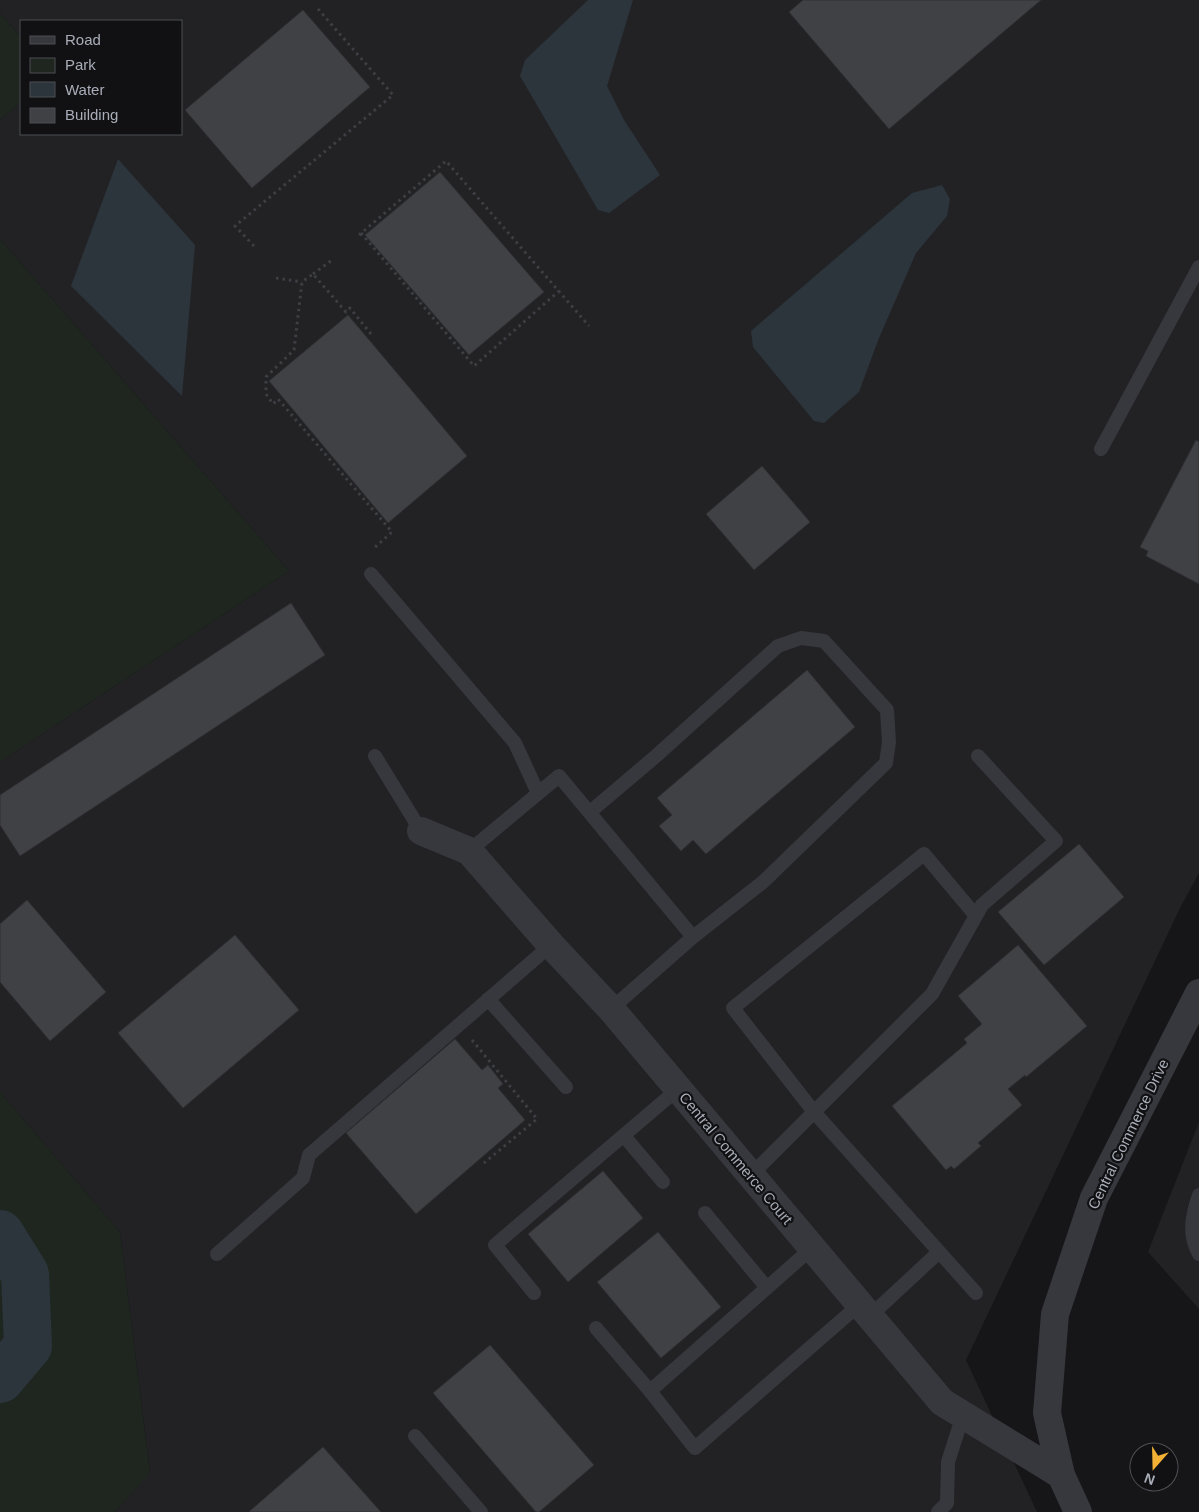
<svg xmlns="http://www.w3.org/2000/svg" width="1199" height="1512" viewBox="0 0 1199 1512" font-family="Arial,sans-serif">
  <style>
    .built { fill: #222225 }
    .green { fill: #1e261f }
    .water { fill: #2c353c }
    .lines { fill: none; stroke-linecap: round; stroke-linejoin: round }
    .river { stroke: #2c353c; stroke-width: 48 }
    .building { fill: #404145; stroke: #303034 }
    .path { stroke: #3d3f44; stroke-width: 3; stroke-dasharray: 2.5 4; stroke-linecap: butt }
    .service { stroke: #37383d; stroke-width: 14 }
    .minor { stroke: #37383d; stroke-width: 28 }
    .tertiary { stroke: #37383d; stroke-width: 28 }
    .labels { text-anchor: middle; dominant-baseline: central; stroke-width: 4.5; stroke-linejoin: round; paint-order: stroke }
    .street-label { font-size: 15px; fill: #a8adb8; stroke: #111113 }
  </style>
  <rect width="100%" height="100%" fill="#161618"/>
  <path class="built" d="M 0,0 L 1199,0 L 1199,873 L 1180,908 L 966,1360 L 1037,1512 L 115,1512 L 150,1472 L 120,1232 L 0,1092 L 0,762 L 289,571 L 0,239 L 0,120 L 21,102 L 21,134 L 181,134 L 181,21 L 21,21 L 21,37 L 0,13 Z
    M 1199,1122 L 1199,1309 L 1148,1252 Z"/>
  <path class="green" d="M 0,13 L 21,37 L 21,102 L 0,120 Z
    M 0,239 L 289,571 L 0,762 Z
    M 0,1092 L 120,1232 L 150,1473 L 115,1512 L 0,1512 Z"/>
  <path class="water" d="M 588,0 L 633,0 L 607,86 L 624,120 L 660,175 L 609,213 L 598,210 L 520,76 L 525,60 Z
    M 118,159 L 195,245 L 182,396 L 71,286 Z
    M 942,185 L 950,199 L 947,216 L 916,253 L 879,338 L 859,392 L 824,423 L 814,421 L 753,347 L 751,331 L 912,193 Z"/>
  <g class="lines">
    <path class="river" d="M 0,1234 L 25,1274 L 28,1346 L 0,1379"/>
  </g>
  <path class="building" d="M 803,0 L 1041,0 L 889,129 L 789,12 Z
    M 303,10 L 370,87 L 252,188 L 185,110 Z
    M 440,172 L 544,292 L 469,355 L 365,235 Z
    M 348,315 L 467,456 L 388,523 L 269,381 Z
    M 1196,440 L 1199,442 L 1199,584 L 1146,556 L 1148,551 L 1140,547 Z
    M 762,466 L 810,522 L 754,570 L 706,514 Z
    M 291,603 L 325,655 L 20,856 L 0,825 L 0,795 Z
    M 807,670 L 855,727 L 706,854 L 693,840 L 681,851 L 659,826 L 672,815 L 657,798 Z
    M 1079,844 L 1124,897 L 1044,965 L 998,912 Z
    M 27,900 L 106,992 L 50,1041 L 0,982 L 0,924 Z
    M 235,935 L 299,1010 L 183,1108 L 118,1033 Z
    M 1018,945 L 1087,1026 L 1026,1077 L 1025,1075 L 1008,1089 L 1022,1105 L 978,1143 L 981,1146 L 954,1169 L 951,1166 L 946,1170 L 892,1106 L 967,1043 L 964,1039 L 982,1024 L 958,996 Z
    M 455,1039 L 482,1070 L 488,1065 L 503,1084 L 498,1088 L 525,1120 L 416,1214 L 346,1133 Z
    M 603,1171 L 643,1218 L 568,1282 L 528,1234 Z
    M 658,1232 L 721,1307 L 661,1358 L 597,1282 Z
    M 490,1345 L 594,1465 L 539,1512 L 536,1512 L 433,1393 Z
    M 323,1447 L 381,1512 L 249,1512 L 251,1510 Z"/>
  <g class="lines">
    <path class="path" d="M 361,233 L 474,366 L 559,291
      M 359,235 L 446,161 L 589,326
      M 254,246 L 235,226 L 393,95 L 318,9
      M 313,274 L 332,260
      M 276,278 L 302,282
      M 371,334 L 350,308 L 346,312 L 313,274 L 302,282 L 294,350 L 266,377 L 266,394 L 273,404 L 278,399 L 392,532 L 373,549
      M 472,1040 L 537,1119 L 484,1163"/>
    <path class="service" d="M 1101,449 L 1199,267
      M 371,574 L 515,743 L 538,793
      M 375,756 L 421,831
      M 590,812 L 656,756 L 778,646 L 801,638 L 824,641 L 887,710 L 889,742 L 886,763 L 763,882 L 693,937
      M 469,851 L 559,776 L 693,937 L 611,1009
      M 488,999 L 566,1087
      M 624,1136 L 663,1182
      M 751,1175 L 932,994 L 982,905 L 1056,841 L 978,756
      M 1199,1195 C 1192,1215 1188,1235 1199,1254
      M 705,1213 L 767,1288
      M 812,1248 L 650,1391 L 690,1442 L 695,1448 L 860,1304
      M 217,1254 L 303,1178 L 309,1155 L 551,945
      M 534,1293 L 495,1245 L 678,1089
      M 976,1293 L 814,1112 L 733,1008 L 924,854 L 976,916
      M 870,1316 L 939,1252
      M 596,1328 L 650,1391
      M 415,1436 L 481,1512
      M 938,1512 L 947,1503 L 948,1462 L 963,1415"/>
    <path class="minor" d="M 421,831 L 469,851 L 551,945 L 611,1009 L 942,1402 L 1061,1475"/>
    <path class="tertiary" d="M 1078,1512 L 1061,1475 L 1047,1413 L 1055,1314 L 1094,1198 L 1199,993"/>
  </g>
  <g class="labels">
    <g class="street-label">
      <text transform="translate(1128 1134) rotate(-64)">Central Commerce Drive</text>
      <text transform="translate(736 1158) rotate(50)">Central Commerce Court</text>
    </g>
  </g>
  <rect x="20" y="20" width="162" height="115" fill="#111113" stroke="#4d4f55"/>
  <rect x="30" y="36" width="25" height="8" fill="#37383d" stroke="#4d4f55"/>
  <text x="65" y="45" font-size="15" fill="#a8adb8">Road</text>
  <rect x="30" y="58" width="25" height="15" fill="#1e261f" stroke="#4d4f55"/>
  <text x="65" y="70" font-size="15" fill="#a8adb8">Park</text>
  <rect x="30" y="82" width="25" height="15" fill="#2c353c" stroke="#4d4f55"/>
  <text x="65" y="95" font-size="15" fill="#a8adb8">Water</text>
  <rect x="30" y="108" width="25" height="15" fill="#404145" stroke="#4d4f55"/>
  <text x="65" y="120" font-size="15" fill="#a8adb8">Building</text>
  <g transform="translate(1154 1467) rotate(200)"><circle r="24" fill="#111113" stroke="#4d4f55"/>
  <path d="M0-4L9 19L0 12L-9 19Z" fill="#f2b134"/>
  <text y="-8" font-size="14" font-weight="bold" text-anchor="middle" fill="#a8adb8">N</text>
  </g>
</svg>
